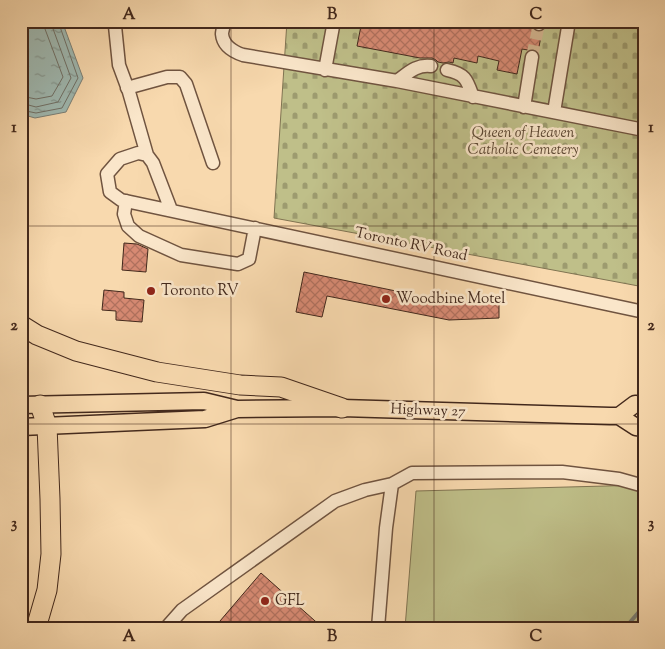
<svg xmlns="http://www.w3.org/2000/svg" width="665" height="649" viewBox="0 0 665 649" font-family="'Sorts Mill Goudy',serif">
  <style>
    .green { fill: #bfbf89; stroke: #807452 }
    .cemetery { fill: url(#cemetery-stones); stroke: #807452 }
    .water { fill: url(#water-ripples); stroke: #7a7f76 }
    .lines { fill: none; stroke-linecap: round; stroke-linejoin: round }
    .shore { stroke: #707067; stroke-width: 1 }
    .stream { stroke: #7a7f76; stroke-width: 4 }
    .building { fill: url(#building-cross-hatch); stroke: #42281c }
    .minor-tunnel { stroke: #d4b691; stroke-width: 12; stroke-dasharray: 12 6; stroke-linecap: butt }
    .minor-casing { stroke: #705440; stroke-width: 15 }
    .major-casing { stroke: #42281c; stroke-width: 19 }
    .highway-casing { stroke: #42281c; stroke-width: 21 }
    .minor { stroke: #fae6ca; stroke-width: 12 }
    .major { stroke: #f8d9ae; stroke-width: 16 }
    .highway { stroke: #f8d9ae; stroke-width: 19 }
    .grid { fill: none; stroke: #42281c; stroke-width: 1; stroke-opacity: 0.55 }
    .poi-dot { fill: #8f2418; stroke: #fae6ca; stroke-width: 2 }
    .labels { text-anchor: middle; dominant-baseline: central; stroke-width: 5; stroke-linejoin: round; paint-order: stroke }
    .park-label { font-size: 15px; font-style: italic; fill: #5b4632; stroke: #fae6ca }
    .street-label { font-size: 15px; fill: #42281c; stroke: #fae6ca }
    .poi-label { font-size: 15px; fill: #42281c; stroke: #fae6ca; text-anchor: start }
    .neatline { fill: none; stroke: #42281c; stroke-width: 2 }
    .grid-label { font-size: 16px; text-anchor: middle; font-weight: bold; fill: #42281c }
  </style>
  <defs>
    <pattern id="cemetery-stones" width="16" height="16" patternUnits="userSpaceOnUse" patternTransform="scale(1.25)"><rect width="16" height="16" fill="#bfbf89"/><path d="M2 7V4a2 2 0 0 1 4 0v3zM10 15v-3a2 2 0 0 1 4 0v3z" fill="#9d9b6f"/></pattern>
    <pattern id="water-ripples" width="26" height="14" patternUnits="userSpaceOnUse" patternTransform="scale(1.25)"><rect width="26" height="14" fill="#9fb9b2"/><path d="M2 4q2-2 4 0t4 0M15 11q2-2 4 0t4 0" fill="none" stroke="#839690"/></pattern>
    <pattern id="building-cross-hatch" width="8" height="8" patternUnits="userSpaceOnUse" patternTransform="scale(1.25)"><rect width="8" height="8" fill="#d78a73"/><path d="M0 0l8 8M0 8l8-8" fill="none" stroke="#b0715e"/></pattern>
  </defs>
  <rect width="100%" height="100%" fill="#f8d9ae"/>
  <filter id="stains"><feTurbulence type="fractalNoise" baseFrequency=".004" numOctaves="4"/><feColorMatrix values="0 0 0 0 .2 0 0 0 0 .09 0 0 0 0 .02 0 0 0 .5 -.17"/></filter>
  <radialGradient id="worn" r=".72"><stop offset=".6" stop-color="#630" stop-opacity="0"/><stop offset="1" stop-color="#630" stop-opacity=".3"/></radialGradient>
  <path class="green" d="M 644,485 L 644,628 L 405,628 L 416,491 Z"/>
  <path class="cemetery" d="M 287,21 L 644,21 L 644,287 L 274,218 Z"/>
  <path class="water" d="M 21,21 L 62,21 L 83,78 L 66,112 L 35,118 L 21,114 Z"/>
  <g class="lines">
    <path class="shore" d="M 21,96 L 36,99 L 52,96 L 63,77 L 45,29 L 44,21
      M 21,103 L 36,107 L 58,102 L 71,78 L 52,26 L 52,21
      M 21,110 L 36,113 L 62,108 L 78,78 L 58,21"/>
    <path class="stream" d="M 625,628 L 644,606"/>
  </g>
  <path class="building" d="M 362,21 L 528,21 L 528,23 L 531,23 L 532,28 L 535,31 L 539,32 L 542,31 L 538,52 L 534,49 L 528,50 L 522,49 L 517,74 L 497,70 L 499,61 L 478,56 L 477,63 L 454,58 L 453,63 L 449,62 L 443,63 L 438,62 L 436,60 L 432,58 L 420,58 L 357,46 Z
    M 124,243 L 137,244 L 148,249 L 146,272 L 122,270 Z
    M 304,272 L 449,302 L 499,301 L 499,318 L 449,320 L 327,296 L 322,317 L 296,312 Z
    M 104,290 L 124,292 L 124,298 L 144,300 L 142,322 L 116,320 L 116,311 L 102,310 Z
    M 261,573 L 323,628 L 214,628 Z"/>
  <g class="lines">
    <path class="minor-tunnel" d="M 532,57 L 539,24"/>
    <g class="minor-casing">
      <path id="minor" d="M 116,21 L 115,26 L 119,65 L 129,92 L 147,155
        M 225,21 C 224,25 222,31 222,34 C 223,46 234,52 243,55 L 397,81 L 644,130
        M 539,24 L 539,21
        M 325,70 L 334,21
        M 447,70 C 466,74 467,80 473,97
        M 397,81 C 408,73 417,64 431,66
        M 127,88 L 167,77 L 180,77 L 186,84 L 213,163
        M 524,107 L 532,57
        M 554,112 L 569,21
        M 126,201 L 124,214 L 128,226 L 139,236 L 181,255 L 238,264 L 249,259 L 255,228
        M 171,210 L 153,163 L 147,155 L 138,153 L 120,159 L 107,174 L 110,192 L 121,200 L 644,312
        M 166,628 L 182,610 L 335,501 L 365,490 L 392,484 L 412,473 L 562,472 L 619,479 L 644,486
        M 378,628 L 386,528 L 392,484"/>
    </g>
    <g class="major-casing">
      <path id="major" d="M 21,405 L 204,401 L 237,409 L 342,408 L 610,416 L 619,416 L 635,404 L 644,405
        M 619,416 L 636,427 L 644,428
        M 21,427 L 205,419 L 237,409"/>
    </g>
    <g class="highway-casing">
      <path id="highway" d="M 21,325 L 37,335 L 76,351 L 157,372 L 240,385 L 281,387 L 342,408
        M 36,628 L 47,590 L 51,554 L 50,499 L 47,426 L 40,405"/>
    </g>
    <use href="#minor" class="minor"/>
    <use href="#major" class="major"/>
    <use href="#highway" class="highway"/>
  </g>
  <path class="grid" d="M 231,21 L 231,628M 434,21 L 434,628M 21,226 L 644,226M 21,424 L 644,424"/>
  <g class="poi-dot">
    <circle cx="151" cy="291" r="5"/>
    <circle cx="386" cy="299" r="5"/>
    <circle cx="265" cy="601" r="5"/>
  </g>
  <g class="labels">
    <g class="park-label">
      <text x="523" y="133">Queen of Heaven<tspan x="523" dy="17">Catholic Cemetery</tspan></text>
    </g>
    <g class="street-label">
      <text transform="translate(411 245) rotate(12)">Toronto RV Road</text>
      <text transform="translate(428 411) rotate(2)">Highway 27</text>
    </g>
    <g class="poi-label">
      <text x="161" y="291">Toronto RV</text>
      <text x="396" y="299">Woodbine Motel</text>
      <text x="275" y="601">GFL</text>
    </g>
  </g>
  <rect width="665" height="649" fill="none" stroke="#f8d9ae" stroke-width="55"/>
  <rect x="28" y="28" width="610" height="594" class="neatline"/>
  <g class="grid-label">
    <text x="129" y="19">A</text>
    <text x="332" y="19">B</text>
    <text x="536" y="19">C</text>
    <text x="14" y="132">1</text>
    <text x="651" y="132">1</text>
    <text x="14" y="330">2</text>
    <text x="651" y="330">2</text>
    <text x="14" y="528">3</text>
    <text x="651" y="528">3</text>
    <text x="129" y="641">A</text>
    <text x="332" y="641">B</text>
    <text x="536" y="641">C</text>
  </g>
  <rect width="100%" height="100%" filter="url(#stains)"/>
  <rect width="100%" height="100%" fill="url(#worn)"/>
</svg>
